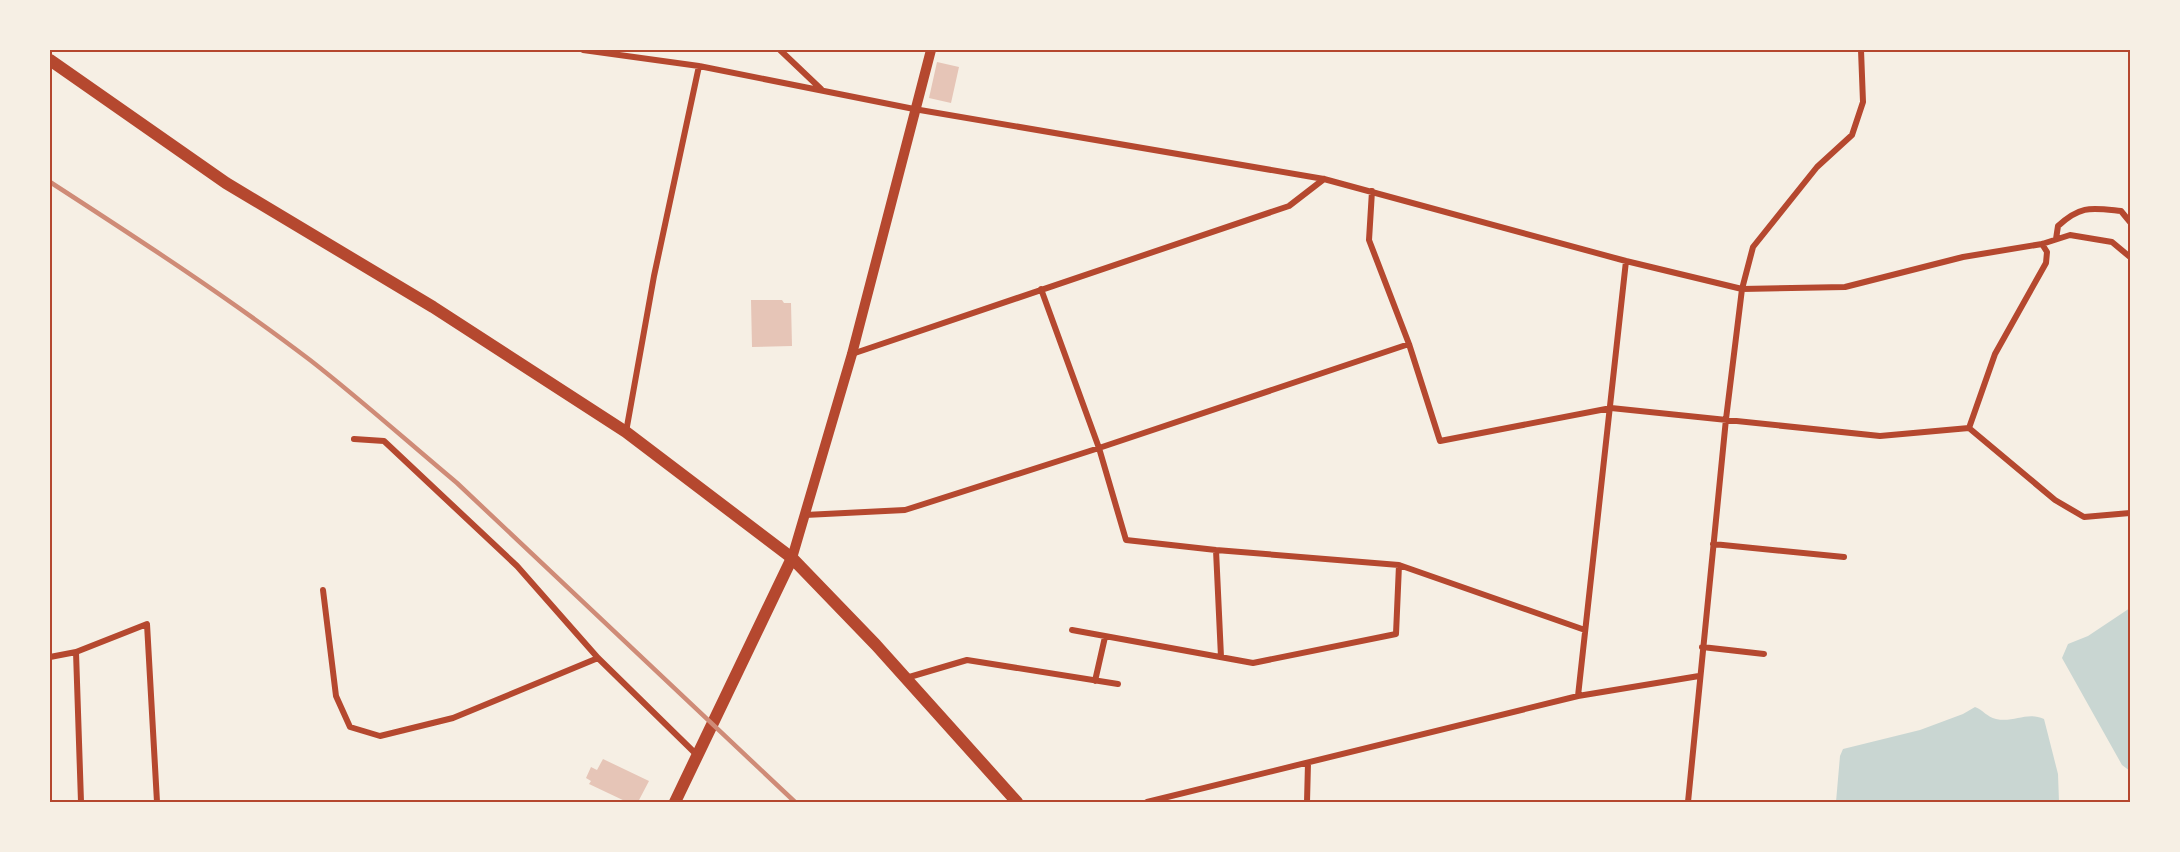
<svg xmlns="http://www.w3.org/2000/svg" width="2180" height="852" viewBox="0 0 2180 852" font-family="Roboto,sans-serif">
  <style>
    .water { fill: #c9d6d2 }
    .building { fill: #e6c5b7 }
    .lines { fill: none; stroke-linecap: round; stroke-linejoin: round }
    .minor { stroke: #b5482f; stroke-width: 6 }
    .secondary { stroke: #b5482f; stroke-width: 10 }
    .primary { stroke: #b5482f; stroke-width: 12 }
    .trunk { stroke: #b5482f; stroke-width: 12 }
    .rail { stroke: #cf8b77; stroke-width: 4.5 }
    .neatline { fill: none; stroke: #b5482f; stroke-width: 2 }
  </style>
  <rect width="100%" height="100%" fill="#f6efe4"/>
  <path class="water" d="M 2130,608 L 2130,771 L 2122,765 L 2062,658 L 2068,644 L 2088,636 Z
    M 1975,707 C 1983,710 1987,717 1996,719 C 2014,723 2027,711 2044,719 L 2058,774 L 2059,802 L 1836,802 L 1840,756 L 1843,749 L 1920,730 L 1963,714 Z"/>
  <path class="building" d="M 937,62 L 959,67 L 951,103 L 929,98 Z
    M 751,300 L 782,300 L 784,303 L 791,303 L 792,346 L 752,347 Z
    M 603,759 L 649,781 L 638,802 L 627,802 L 589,784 L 591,781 L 586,778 L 591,767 L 597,770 Z"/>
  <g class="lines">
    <path class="minor" d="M 583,50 L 699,66 L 914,109 L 1324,179 L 1626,261 L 1742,289 L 1845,287 L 1963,257 L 2042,244 L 2070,235 L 2112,242 L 2130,257
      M 780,50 L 821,89
      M 1372,191 L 1369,240 L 1409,344 L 1440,441 L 1611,408 L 1880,436 L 1969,428 L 2055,500 L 2084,517 L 2130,513
      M 2056,239 L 2058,226 C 2081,205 2091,208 2121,211 L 2130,222
      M 1041,289 L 1099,448 L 1126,540 L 1216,550 L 1399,565 L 1585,630
      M 852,354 L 1289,206 L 1324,179
      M 1969,428 L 1995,354 L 2046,263 L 2047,252 L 2042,244
      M 626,432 L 654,276 L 699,66
      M 354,439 L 384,441 L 517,566 L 598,658 L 698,756
      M 805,515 L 905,510 L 1099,448 L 1409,344
      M 1713,544 L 1844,557
      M 1216,550 L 1221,657
      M 323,590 L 336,696 L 350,727 L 380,736 L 453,718 L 598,658
      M 1072,630 L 1253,663 L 1396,634 L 1399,565
      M 1702,647 L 1764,654
      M 76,652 L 81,802
      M 50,657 L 76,652 L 147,624 L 157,802
      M 906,678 L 967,660 L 1118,684
      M 1095,681 L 1105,637
      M 1578,696 L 1626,261
      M 1147,802 L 1578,696 L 1699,676
      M 1307,802 L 1308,763
      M 1688,802 L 1726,419 L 1742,289 L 1753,247 L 1817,167 L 1852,135 L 1863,102 L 1861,50"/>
    <path class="secondary" d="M 792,558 L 852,354 L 931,50"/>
    <path class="primary" d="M 50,60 L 226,183 L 433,307 L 626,432 L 792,558"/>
    <path class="trunk" d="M 675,802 L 792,558 L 876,645 L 1017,802"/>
    <path class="rail" d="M 50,182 C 138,239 226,296 310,360 C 360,399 408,442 457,483 L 795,802"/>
  </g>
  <rect width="2180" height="852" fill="none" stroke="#f6efe4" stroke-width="102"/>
  <rect x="51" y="51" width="2078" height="750" class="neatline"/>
</svg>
